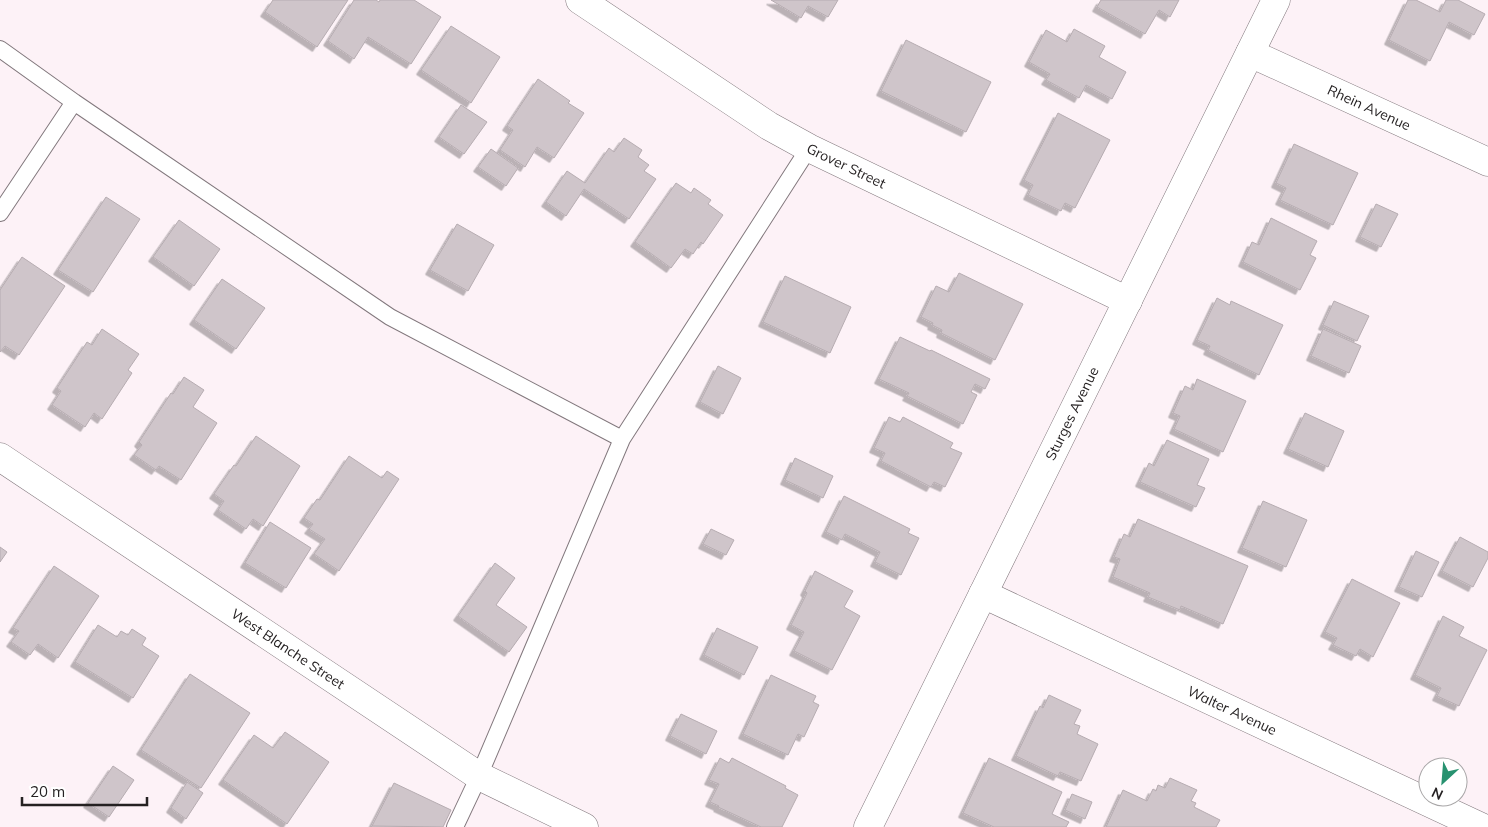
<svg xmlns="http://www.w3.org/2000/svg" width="1488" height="827" viewBox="0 0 1488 827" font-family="Mulish,sans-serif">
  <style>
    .building { fill: #cfc5ca; stroke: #b6acb1; filter: url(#shadow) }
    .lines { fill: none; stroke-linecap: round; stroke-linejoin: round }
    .service-casing { stroke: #82787d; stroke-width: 18 }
    .minor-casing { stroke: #82787d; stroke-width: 29 }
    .tertiary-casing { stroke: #82787d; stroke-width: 29 }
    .service { stroke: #fff; stroke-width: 16 }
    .minor { stroke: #fff; stroke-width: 28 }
    .tertiary { stroke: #fff; stroke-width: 28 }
    .labels { text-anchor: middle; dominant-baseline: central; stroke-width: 4.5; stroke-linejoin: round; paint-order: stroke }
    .street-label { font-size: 14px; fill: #252122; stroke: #fff }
  </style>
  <defs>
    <filter id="shadow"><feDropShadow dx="-4.5" dy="4.5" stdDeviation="0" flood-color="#0004"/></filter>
  </defs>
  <rect width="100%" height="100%" fill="#fdf2f7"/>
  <path class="building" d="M 273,0 L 348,0 L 317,47 L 265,12 Z
    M 354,0 L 376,0 L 379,2 L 380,0 L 414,0 L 441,17 L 411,64 L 368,37 L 354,59 L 328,41 Z
    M 771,0 L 838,0 L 828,17 L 808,6 L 801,18 Z
    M 1101,0 L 1179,0 L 1170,17 L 1159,10 L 1145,34 L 1097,7 Z
    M 1408,0 L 1416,0 L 1440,12 L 1446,0 L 1458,0 L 1485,14 L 1474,35 L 1449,22 L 1430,61 L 1389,40 Z
    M 451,26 L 500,57 L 471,103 L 421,70 Z
    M 1074,29 L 1105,46 L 1099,57 L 1126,72 L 1112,99 L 1086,85 L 1079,98 L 1046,80 L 1050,74 L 1029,62 L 1046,30 L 1067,42 Z
    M 906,40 L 991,82 L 966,132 L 881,91 Z
    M 538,79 L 570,101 L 568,103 L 584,113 L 554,158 L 537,147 L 525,167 L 500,150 L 513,130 L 507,126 Z
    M 461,105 L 487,122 L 464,154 L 439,137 Z
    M 1058,113 L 1110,140 L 1075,208 L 1065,203 L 1061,211 L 1028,195 L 1033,185 L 1024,180 Z
    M 624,138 L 642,150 L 638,157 L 649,165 L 644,171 L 656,179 L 629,219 L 584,189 L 566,216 L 546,202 L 567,171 L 585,183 L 609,148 L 614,152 Z
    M 1294,144 L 1358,173 L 1333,225 L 1280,200 L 1286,188 L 1276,183 Z
    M 491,149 L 518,168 L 506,186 L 478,167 Z
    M 676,183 L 691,193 L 694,188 L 711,200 L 708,204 L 723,215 L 703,244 L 701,242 L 693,254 L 685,249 L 671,268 L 635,242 Z
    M 106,197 L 140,219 L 93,292 L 58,270 Z
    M 1376,204 L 1398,214 L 1381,247 L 1360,237 Z
    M 1271,218 L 1317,241 L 1310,255 L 1316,258 L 1300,290 L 1243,262 L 1252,242 L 1259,245 Z
    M 179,220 L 220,249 L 194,286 L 153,257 Z
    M 457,224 L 494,245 L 468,291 L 430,270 Z
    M 22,257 L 65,286 L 19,355 L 5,346 L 0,352 L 0,290 Z
    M 959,273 L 1023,304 L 995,360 L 941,333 L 942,330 L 932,325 L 933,323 L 921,317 L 936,286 L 949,292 Z
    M 785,276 L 851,307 L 830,353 L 763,322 Z
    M 222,279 L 265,308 L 236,349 L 194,320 Z
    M 1217,298 L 1230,305 L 1231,301 L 1283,325 L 1259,375 L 1208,350 L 1210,346 L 1197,340 Z
    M 1334,301 L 1369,316 L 1357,341 L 1323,325 Z
    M 102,329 L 139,354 L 128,370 L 132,373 L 102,419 L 94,413 L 85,427 L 52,405 L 61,391 L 57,388 L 87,342 L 92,345 Z
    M 1323,329 L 1361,346 L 1349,373 L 1311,356 Z
    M 900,337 L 930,351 L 931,350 L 990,379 L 985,389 L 975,384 L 971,392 L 977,395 L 963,424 L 907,396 L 909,393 L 879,379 Z
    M 718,366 L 741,378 L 723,414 L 700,402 Z
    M 184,377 L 204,390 L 193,407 L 217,423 L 181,480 L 159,466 L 156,470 L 134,455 L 142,445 L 139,442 L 171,393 L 173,394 Z
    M 1197,379 L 1246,401 L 1223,452 L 1174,429 L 1180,416 L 1173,413 L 1185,386 L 1193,390 Z
    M 1305,413 L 1344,431 L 1328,467 L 1288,449 Z
    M 889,417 L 900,422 L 903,417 L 953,443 L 950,448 L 962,453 L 945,487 L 934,482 L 931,487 L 881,461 L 885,453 L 874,448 Z
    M 256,436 L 300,466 L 263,526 L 253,519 L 246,529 L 218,510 L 224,501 L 214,494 L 234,465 L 236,466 Z
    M 1167,440 L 1209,459 L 1197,485 L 1205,488 L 1196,507 L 1140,482 L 1149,463 L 1154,466 Z
    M 349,456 L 382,478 L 387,471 L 399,479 L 339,571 L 314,554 L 325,539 L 309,529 L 313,524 L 304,518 L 317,499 L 320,500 Z
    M 795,458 L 833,476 L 823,498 L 785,480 Z
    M 844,496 L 910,529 L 908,533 L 919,538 L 901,575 L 875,562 L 880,552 L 845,534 L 842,540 L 826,532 Z
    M 1263,501 L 1307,520 L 1286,567 L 1242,548 Z
    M 1138,519 L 1248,566 L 1223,624 L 1181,606 L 1180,610 L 1148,597 L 1150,593 L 1113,577 L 1120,559 L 1114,557 L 1124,534 L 1130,537 Z
    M 270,522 L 311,548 L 286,588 L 245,563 Z
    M 711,529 L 734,540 L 726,555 L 703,544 Z
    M 1460,537 L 1488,552 L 1488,558 L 1473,587 L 1442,571 Z
    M 0,547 L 7,552 L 0,562 Z
    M 1416,551 L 1439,562 L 1422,597 L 1399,587 Z
    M 495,563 L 515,578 L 496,605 L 527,627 L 509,652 L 458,616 Z
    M 54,566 L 99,596 L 58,658 L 38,644 L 30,655 L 11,642 L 19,631 L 13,628 Z
    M 815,571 L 853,591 L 844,607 L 860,616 L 832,670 L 794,651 L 804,632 L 791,625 L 807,593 L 805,591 Z
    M 1352,579 L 1400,603 L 1373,657 L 1360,649 L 1356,656 L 1333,645 L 1337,638 L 1325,632 Z
    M 1443,616 L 1464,627 L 1459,636 L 1487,650 L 1459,706 L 1437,696 L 1441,688 L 1415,675 Z
    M 98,625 L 117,637 L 121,631 L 128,635 L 132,629 L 146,638 L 142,645 L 159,656 L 133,698 L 75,662 Z
    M 717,628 L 758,647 L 744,675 L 704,655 Z
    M 190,674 L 250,713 L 201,788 L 141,750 Z
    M 771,675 L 816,696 L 813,702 L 819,705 L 804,737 L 798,734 L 788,755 L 743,734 Z
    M 1049,695 L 1081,710 L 1074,724 L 1080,726 L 1077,734 L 1098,744 L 1081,781 L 1060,772 L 1058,776 L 1016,756 L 1040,706 L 1043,708 Z
    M 681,714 L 717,731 L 706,754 L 670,736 Z
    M 285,732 L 329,762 L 287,824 L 223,780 L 254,735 L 273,748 Z
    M 720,758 L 729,763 L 732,758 L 786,786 L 785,788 L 798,795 L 782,827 L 761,827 L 718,807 L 719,806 L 710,802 L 719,784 L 709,780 Z
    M 989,758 L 1062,792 L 1052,814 L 1069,822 L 1066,827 L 994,827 L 963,813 Z
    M 113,766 L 134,780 L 109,817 L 88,803 Z
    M 1170,778 L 1197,790 L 1191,801 L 1196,803 L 1194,807 L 1220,820 L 1216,827 L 1106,827 L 1123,790 L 1147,801 L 1153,789 L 1156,791 L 1158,785 L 1165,788 Z
    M 187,782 L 203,793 L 186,819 L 171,808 Z
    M 394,783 L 451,810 L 443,827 L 372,826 Z
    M 1072,794 L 1092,802 L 1085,819 L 1065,810 Z"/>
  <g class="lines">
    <g class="service-casing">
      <path id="service" d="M 0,49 L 74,102 L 390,317 L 622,439
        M 0,213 L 74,102
        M 455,827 L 479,776 L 622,439 L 809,148"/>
    </g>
    <g class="minor-casing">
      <g id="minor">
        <path id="s1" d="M 580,0 L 769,126 L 809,148 L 1128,301"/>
        <path id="s2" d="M 1250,53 L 1488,162"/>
        <path id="s3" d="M 0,457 L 479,776 L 584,827"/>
        <path id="s4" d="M 983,594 L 1481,827"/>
      </g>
    </g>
    <g class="tertiary-casing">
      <g id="tertiary">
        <path id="s5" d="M 868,827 L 1276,0"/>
      </g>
    </g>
    <use href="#service" class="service"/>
    <use href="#minor" class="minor"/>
    <use href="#tertiary" class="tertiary"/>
  </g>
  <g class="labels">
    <g class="street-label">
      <text stroke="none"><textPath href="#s2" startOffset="131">Rhein Avenue</textPath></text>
      <text stroke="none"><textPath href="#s1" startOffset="314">Grover Street</textPath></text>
      <text stroke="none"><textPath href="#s5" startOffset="461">Sturges Avenue</textPath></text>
      <text stroke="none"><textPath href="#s3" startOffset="346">West Blanche Street</textPath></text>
      <text stroke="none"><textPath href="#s4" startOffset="275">Walter Avenue</textPath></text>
    </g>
  </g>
  <g transform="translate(1443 782) rotate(206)"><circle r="24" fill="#ffffff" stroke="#a8a6a7"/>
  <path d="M0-4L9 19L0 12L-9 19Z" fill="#289270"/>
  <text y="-8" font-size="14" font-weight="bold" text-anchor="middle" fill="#252122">N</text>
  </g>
  <path d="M22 797v8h125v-8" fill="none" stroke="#252122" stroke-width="2.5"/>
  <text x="30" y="797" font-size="15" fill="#252122" stroke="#ffffff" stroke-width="4" paint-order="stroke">20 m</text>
</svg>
